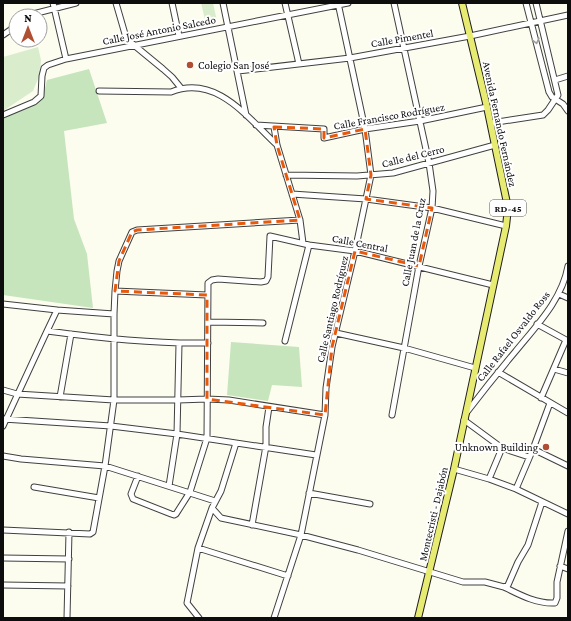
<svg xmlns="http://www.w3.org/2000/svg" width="571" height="621" viewBox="0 0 571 621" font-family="'Crimson Pro',serif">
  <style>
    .green { fill: #c6e5bc }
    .pitch { fill: #d9edcd }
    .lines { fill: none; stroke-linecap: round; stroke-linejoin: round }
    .minor-casing { stroke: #404040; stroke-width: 7 }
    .major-casing { stroke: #1e1e1e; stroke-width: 8 }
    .minor { stroke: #fff; stroke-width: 5 }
    .major { stroke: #e8eb72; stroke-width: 6 }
    .oneway { stroke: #9e9e9e }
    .marked { fill: none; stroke: #e8590c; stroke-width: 3; stroke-dasharray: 8 5; stroke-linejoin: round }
    .poi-dot { fill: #af4e33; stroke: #fff; stroke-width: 1.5 }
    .labels { text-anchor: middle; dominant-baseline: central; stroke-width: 4; stroke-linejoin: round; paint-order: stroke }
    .shield { fill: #fff; stroke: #565656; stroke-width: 1 }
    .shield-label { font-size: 10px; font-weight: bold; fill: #0d0d0d }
    .street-label { font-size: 11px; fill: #0d0d0d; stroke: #fff }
    .poi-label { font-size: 11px; fill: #0d0d0d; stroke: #fff; text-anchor: start }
  </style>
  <rect width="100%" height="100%" fill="#fcfdef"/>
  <path class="green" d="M 89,69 L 107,123 L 64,131 L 74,219 L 87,254 L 93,308 L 3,295 L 3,119 L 39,98 L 45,88 L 47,80 Z
    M 231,342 L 299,347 L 302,387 L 272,385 L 268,401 L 227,395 Z"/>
  <path class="pitch" d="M 201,3 L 213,3 L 217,21 L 206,24 Z
    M 38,47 L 41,60 L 40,74 L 33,91 L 3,111 L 3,57 Z"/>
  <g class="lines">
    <g class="minor-casing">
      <path id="minor" d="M 53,3 L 66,59
        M 116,3 L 125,34 L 129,41 L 163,69 L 172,77 L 181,88
        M 172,3 L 179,36
        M 223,3 L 246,115
        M 285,3 L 299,64
        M 526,3 L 549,92 L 552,97 L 563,104 L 568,111
        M 29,16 L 33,14 L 76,3
        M 3,35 L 16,26
        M 238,71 L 350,58 L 470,36 L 568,15
        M 555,80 L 568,76
        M 99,91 L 171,92 C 216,74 247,117 277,145
        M 3,115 L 34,102 L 41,96 L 42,76 L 44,68 L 48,65 L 66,59 L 348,3
        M 491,123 L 543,115 L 548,110 L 558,95 L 536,3
        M 256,125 L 324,129 L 324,138 L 365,129 L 420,121 L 487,107
        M 274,127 L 277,145 L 300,220 L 303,243
        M 286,175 L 357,176 L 393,173 L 495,145
        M 292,194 L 366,199 L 432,208 L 506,226
        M 115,291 L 207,295
        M 559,294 L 568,298
        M 3,304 L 57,310
        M 208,322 L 263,323
        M 537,324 L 568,341
        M 47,331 L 57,310 L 114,314
        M 336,333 L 404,348 L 475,368
        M 285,341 L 309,245
        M 554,369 L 568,373
        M 498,372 L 568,413
        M 3,390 L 17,394 L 114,400 L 178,400 L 207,399 L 229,400 L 325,415
        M 60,397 L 71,334
        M 541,398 L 566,340
        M 467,412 C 483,391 499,371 515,352 C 536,326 562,300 568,266
        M 392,415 L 419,266 L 432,208 L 433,191 L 429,163 L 394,3
        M 3,419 L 111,426 L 177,434 L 316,455
        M 464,420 L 502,448 L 529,457
        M 3,426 L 47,331 C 101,338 154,344 208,343
        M 533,449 L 568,466
        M 3,456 L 21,459 L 105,466 L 215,501
        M 454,469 L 489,479 L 516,489 L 568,514
        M 138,476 L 131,494 L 133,499 L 171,514 L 174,515 L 176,514 L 190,492 L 207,438 L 208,283 L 212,280 L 218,279 L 261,282 L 266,281 L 268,277 L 270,236 L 309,245 L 355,251 L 493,285
        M 489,479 L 502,448
        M 169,486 L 177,434 L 179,344
        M 34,487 L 99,498
        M 516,489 L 533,449 L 550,403
        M 309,493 L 370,504
        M 212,508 L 221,518 L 301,535 L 358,550 L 463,582 L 485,582 L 504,587 L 508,585 L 518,562 L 528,545 L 542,502
        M 252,525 L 266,446 L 266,427 L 269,407
        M 3,530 L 90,534 L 93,532 L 105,466 L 114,400 L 114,314 L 115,291 L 117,271 L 119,261 L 132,232 L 137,230 L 300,220
        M 198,548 L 288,576
        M 3,558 L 69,559
        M 560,566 L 568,569
        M 3,585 L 68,586
        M 504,587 C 520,595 537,604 555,603 L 557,598 L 557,582 L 568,531
        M 67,618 L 69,532
        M 199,618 L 187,603 L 198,548 L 212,508 L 221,491 L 236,443
        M 274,618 L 301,535 L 325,415 L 326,388 L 332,347 L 355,251 L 371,175 L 365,129 L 338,3"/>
    </g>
    <g class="major-casing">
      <path id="major" d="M 418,618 L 454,469 L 506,226 L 508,208 L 487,107 L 462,3"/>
    </g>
    <use href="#minor" class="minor"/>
    <use href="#major" class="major"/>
  </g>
  <defs><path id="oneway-chevron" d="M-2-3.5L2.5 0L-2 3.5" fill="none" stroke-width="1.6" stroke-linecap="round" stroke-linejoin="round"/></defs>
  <use class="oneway" href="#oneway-chevron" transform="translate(536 41) rotate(76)"/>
  <path class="marked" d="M 274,127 L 324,129 L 324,138 L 365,129 L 371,175 L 366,199 L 432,208 L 419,266 L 355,251 L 332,347 L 325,415 L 207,399 L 207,295 L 115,291 L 119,261 L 132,232 L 137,230 L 300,220 L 277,145 Z"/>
  <g class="poi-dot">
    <circle cx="190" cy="65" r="4"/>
    <circle cx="546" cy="447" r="4"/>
  </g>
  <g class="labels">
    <rect class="shield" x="490" y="200" width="36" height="16" rx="3"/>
    <g class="shield-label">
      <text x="508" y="208">RD-45</text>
    </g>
    <g class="street-label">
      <text transform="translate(159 30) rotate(-11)">Calle José Antonio Salcedo</text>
      <text transform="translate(402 38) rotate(-10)">Calle Pimentel</text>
      <text transform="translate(389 116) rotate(-10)">Calle Francisco Rodríguez</text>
      <text transform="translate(500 124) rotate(78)">Avenida Fernando Fernández</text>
      <text transform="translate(413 156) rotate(-14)">Calle del Cerro</text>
      <text transform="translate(413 242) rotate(-79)">Calle Juan de la Cruz</text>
      <text transform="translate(360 243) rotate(11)">Calle Central</text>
      <text transform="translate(332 309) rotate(-77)">Calle Santiago Rodríguez</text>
      <text transform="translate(513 336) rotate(-52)">Calle Rafael Osvaldo Ross</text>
      <text transform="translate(433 514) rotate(-77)">Montecristi - Dajabón</text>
    </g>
    <g class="poi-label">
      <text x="198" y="65">Colegio San José</text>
      <text x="538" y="447" text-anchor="end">Unknown Building</text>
    </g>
  </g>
  <rect width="571" height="621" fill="none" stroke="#0d0d0d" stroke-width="8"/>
  <g transform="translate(28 28)"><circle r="19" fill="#ffffff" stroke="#9e9e9e"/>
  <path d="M0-3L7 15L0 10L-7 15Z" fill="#af4e33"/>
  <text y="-6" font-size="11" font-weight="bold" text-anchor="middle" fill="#0d0d0d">N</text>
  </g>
</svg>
